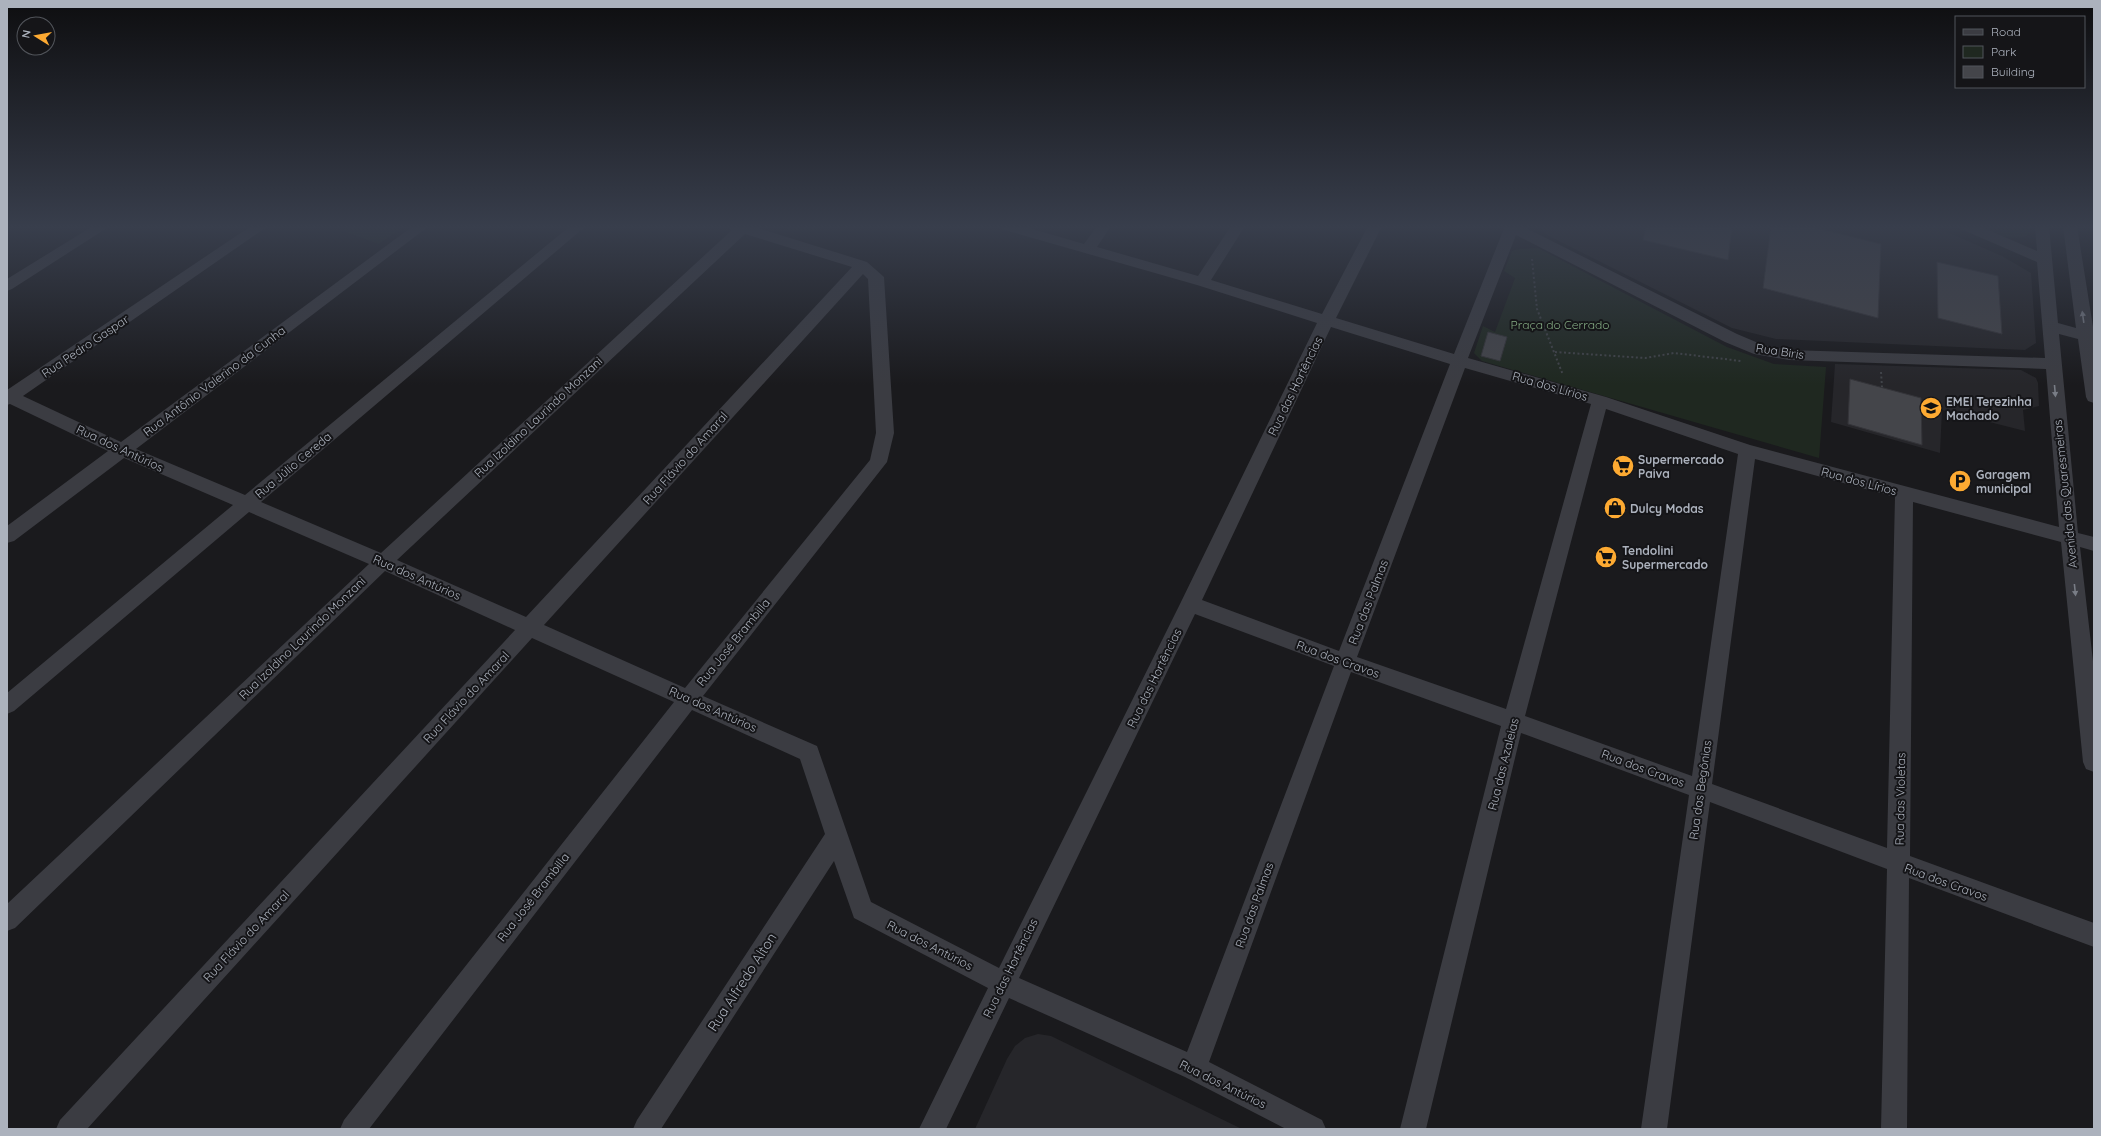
<svg xmlns="http://www.w3.org/2000/svg" width="2101" height="1136" viewBox="0 0 2101 1136" font-family="Quicksand,sans-serif">
  <style>
    .built { fill: #26262a }
    .green { fill: #1f2820 }
    .building { fill: #44454a; stroke: #343439 }
    .lines { fill: none; stroke-linecap: round; stroke-linejoin: round }
    .path { stroke: #414449; stroke-width: 2; stroke-dasharray: 2 2.5; stroke-linecap: butt }
    .street { fill: #3b3c42; fill-rule: evenodd }
    .oneway { fill: #797d86 }
    .labels { text-anchor: middle; dominant-baseline: central; stroke-width: 4; stroke-linejoin: round; paint-order: stroke }
    .park-label { font-size: 12px; fill: #83a982; stroke: #151518 }
    .street-label { font-size: 12px; fill: #acb2bd; stroke: #151518 }
    .poi-label { font-size: 12px; font-weight: bold; fill: #acb2bd; stroke: #151518; text-anchor: start }
    .near-street-label { font-size: 14px; fill: #acb2bd; stroke: #151518 }
  </style>
  <rect width="100%" height="100%" fill="#1a1a1d"/>
  <path class="built" d="M 1537,226 L 1933,226 L 2002,256 L 2031,273 L 2036,343 L 2025,350 L 1776,339 L 1732,328 L 1547,235 Z
    M 1835,364 L 2021,370 L 2036,378 L 2038,383 L 2039,406 L 2023,410 L 2025,431 L 1942,410 L 1940,453 L 1831,422 Z
    M 1038,1034 L 1051,1036 L 1242,1129 L 975,1129 L 1007,1059 L 1015,1046 L 1025,1038 Z"/>
  <path class="green" d="M 350,226 L 404,226 L 379,244 L 343,231 Z
    M 779,226 L 822,226 C 808,237 795,231 779,226 Z
    M 1979,226 L 2030,226 L 2030,234 C 2015,244 1994,233 1979,226 Z
    M 1538,248 L 1727,347 L 1774,364 L 1826,367 L 1819,458 L 1482,361 L 1474,353 L 1483,326 L 1495,332 L 1515,278 L 1504,271 L 1512,251 L 1519,249 Z"/>
  <path class="building" d="M 1646,226 L 1732,226 L 1728,260 L 1643,240 Z
    M 1771,226 L 1809,226 L 1881,244 L 1878,318 L 1763,288 Z
    M 1937,262 L 1998,276 L 2002,334 L 1938,318 Z
    M 1488,332 L 1507,337 L 1500,361 L 1481,356 Z
    M 1850,379 L 1921,398 L 1922,445 L 1848,424 Z"/>
  <g class="lines">
    <path class="path" d="M 1532,259 L 1537,309 L 1563,375
      M 1555,352 L 1645,358 L 1674,353 L 1741,361
      M 1881,372 L 1882,387"/>
    <path class="street" d="M 93,226 L 110,226 L 12,289 L 7,291 L 7,279 Z
      M 251,226 L 268,226 L 23,396 L 121,442 L 413,226 L 429,226 L 136,449 L 245,495 L 570,226 L 586,226 L 261,502 L 381,553 L 732,230 L 727,226 L 752,226 L 867,262 L 884,277 L 894,433 L 887,462 L 703,696 L 817,746 L 871,902 L 999,968 L 1180,604 L 1317,323 L 1197,285 L 1001,229 L 999,226 L 1022,226 L 1084,244 L 1097,226 L 1111,226 L 1097,247 L 1198,276 L 1231,226 L 1245,226 L 1211,280 L 1322,314 L 1368,226 L 1382,226 L 1336,318 L 1454,354 L 1505,226 L 1522,226 L 1737,334 L 1763,345 L 1789,350 L 2045,358 L 2037,262 L 1961,229 L 1959,226 L 1979,226 L 2037,251 L 2035,226 L 2049,226 L 2058,323 L 2076,328 L 2063,226 L 2077,226 L 2094,333 L 2094,403 L 2088,401 L 2086,397 L 2078,339 L 2059,334 L 2078,533 L 2094,537 L 2094,551 L 2080,547 L 2094,670 L 2094,772 L 2086,769 L 2083,762 L 2061,542 L 1913,502 L 1910,856 L 2094,923 L 2094,947 L 1909,878 L 1907,1129 L 1881,1129 L 1887,869 L 1710,802 L 1667,1129 L 1641,1129 L 1689,795 L 1521,733 L 1426,1129 L 1400,1129 L 1501,726 L 1351,672 L 1209,1062 L 1322,1120 L 1326,1129 L 1286,1129 L 1185,1077 L 1009,998 L 946,1129 L 919,1129 L 988,988 L 854,918 L 834,861 L 661,1129 L 633,1129 L 637,1120 L 825,834 L 800,759 L 692,710 L 369,1129 L 340,1129 L 344,1120 L 674,702 L 532,638 L 87,1129 L 56,1129 L 60,1120 L 515,630 L 385,571 L 15,928 L 7,931 L 7,904 L 369,564 L 249,512 L 14,711 L 7,714 L 7,693 L 233,505 L 124,458 L 14,541 L 7,543 L 7,526 L 108,451 L 10,404 L 7,405 L 7,390 ZM 745,234 L 852,267 L 526,617 L 397,560 ZM 1516,235 L 1725,342 L 1754,354 L 1789,360 L 2046,369 L 2059,527 L 1750,445 L 1606,397 L 1468,358 ZM 863,274 L 868,279 L 876,433 L 870,460 L 685,688 L 544,625 ZM 1331,327 L 1450,364 L 1339,651 L 1202,600 ZM 1465,368 L 1591,404 L 1506,709 L 1357,657 ZM 1606,409 L 1738,454 L 1692,776 L 1525,716 ZM 1755,459 L 1895,497 L 1887,848 L 1712,784 ZM 1195,614 L 1334,666 L 1187,1052 L 1019,978 Z"/>
  </g>
  <defs><path id="oneway-solid" d="M-6-.8H1V-3.2L6.5 0L1 3.2V.8H-6Z"/></defs>
  <g class="oneway">
    <use href="#oneway-solid" transform="translate(2083 317) rotate(-98)"/>
    <use href="#oneway-solid" transform="translate(2055 391) rotate(85)"/>
    <use href="#oneway-solid" transform="translate(2075 590) rotate(84)"/>
  </g>
  <linearGradient id="sky" x2="0" y2="1"><stop stop-color="#0e0e10"/><stop offset="0.59" stop-color="#383e4c"/><stop offset="1" stop-color="#383e4c" stop-opacity="0"/></linearGradient>
  <rect width="2101" height="385" fill="url(#sky)"/>
  <defs>
    <g id="school-disc" transform="scale(1.15)"><circle r="9.5" fill="#fdaa32" stroke="#151518"/><path d="M0-5L7-2L0 1L-7-2ZM-4 1L0 2.5L4 1V4Q0 6-4 4Z" fill="#111"/></g>
    <g id="supermarket-disc" transform="scale(1.15)"><circle r="9.5" fill="#fdaa32" stroke="#151518"/><path d="M-6-5.5h2.5l.6 2H6L4.5 2H-2.5L-4.4-4H-6ZM-1.5 3.2a1.3 1.3 0 1 0 .1 0ZM3 3.2a1.3 1.3 0 1 0 .1 0Z" fill="#111"/></g>
    <g id="parking-disc" transform="scale(1.15)"><circle r="9.5" fill="#fdaa32" stroke="#151518"/><path d="M-3.5-5.5H1a3.5 3.5 0 0 1 0 7H-1V5.5H-3.5ZM-1-3.4V-.6H.8a1.4 1.4 0 0 0 0-2.8Z" fill="#111"/></g>
    <g id="shop-disc" transform="scale(1.15)"><circle r="9.5" fill="#fdaa32" stroke="#151518"/><path d="M-5-2.5h2.3a2.7 3.5 0 0 1 5.4 0H5L5.5 6h-11ZM-1.5-2.5h3a1.5 2.3 0 0 0-3 0Z" fill="#111"/></g>
  </defs>
  <g fill-rule="evenodd">
    <use href="#school-disc" x="1931" y="408"/>
    <use href="#supermarket-disc" x="1623" y="466"/>
    <use href="#parking-disc" x="1960" y="481"/>
    <use href="#shop-disc" x="1615" y="508"/>
    <use href="#supermarket-disc" x="1606" y="557"/>
  </g>
  <g class="labels">
    <g class="park-label">
      <text x="1560" y="324">Praça do Cerrado</text>
    </g>
    <g class="street-label">
      <text transform="translate(85 346) rotate(-34)">Rua Pedro Gaspar</text>
      <text transform="translate(1780 351) rotate(9)">Rua Biris</text>
      <text transform="translate(214 381) rotate(-37)">Rua Antônio Valerino da Cunha</text>
      <text transform="translate(1295 386) rotate(-64)">Rua das Hortências</text>
      <text transform="translate(1550 386) rotate(16)">Rua dos Lírios</text>
      <text transform="translate(538 417) rotate(-43)">Rua Izoldino Laurindo Monzani</text>
      <text transform="translate(120 448) rotate(25)">Rua dos Antúrios</text>
      <text transform="translate(685 458) rotate(-48)">Rua Flávio do Amaral</text>
      <text transform="translate(293 465) rotate(-40)">Rua Júlio Cereda</text>
      <text transform="translate(1859 481) rotate(15)">Rua dos Lírios</text>
      <text transform="translate(2065 494) rotate(-96)">Avenida das Quaresmeiras</text>
      <text transform="translate(417 577) rotate(24)">Rua dos Antúrios</text>
      <text transform="translate(1368 602) rotate(-69)">Rua das Palmas</text>
      <text transform="translate(302 638) rotate(-44)">Rua Izoldino Laurindo Monzani</text>
      <text transform="translate(733 642) rotate(-51)">Rua José Brambilla</text>
      <text transform="translate(1338 659) rotate(20)">Rua dos Cravos</text>
      <text transform="translate(1154 678) rotate(-64)">Rua das Hortências</text>
      <text transform="translate(466 697) rotate(-47)">Rua Flávio do Amaral</text>
      <text transform="translate(713 709) rotate(24)">Rua dos Antúrios</text>
      <text transform="translate(1503 764) rotate(-76)">Rua das Azaleias</text>
      <text transform="translate(1643 768) rotate(20)">Rua dos Cravos</text>
      <text transform="translate(1700 790) rotate(-82)">Rua das Begônias</text>
      <text transform="translate(1900 799) rotate(-89)">Rua das Violetas</text>
      <text transform="translate(1946 882) rotate(20)">Rua dos Cravos</text>
      <text transform="translate(533 897) rotate(-52)">Rua José Brambilla</text>
      <text transform="translate(1254 905) rotate(-70)">Rua das Palmas</text>
      <text transform="translate(246 936) rotate(-47)">Rua Flávio do Amaral</text>
      <text transform="translate(930 945) rotate(27)">Rua dos Antúrios</text>
      <text transform="translate(1010 968) rotate(-64)">Rua das Hortências</text>
      <text transform="translate(1223 1084) rotate(26)">Rua dos Antúrios</text>
    </g>
    <g class="poi-label">
      <text x="1946" y="401">EMEI Terezinha<tspan x="1946" dy="14">Machado</tspan></text>
      <text x="1638" y="459">Supermercado<tspan x="1638" dy="14">Paiva</tspan></text>
      <text x="1976" y="474">Garagem<tspan x="1976" dy="14">municipal</tspan></text>
      <text x="1630" y="508">Dulcy Modas</text>
      <text x="1622" y="550">Tendolini<tspan x="1622" dy="14">Supermercado</tspan></text>
    </g>
    <g class="near-street-label">
      <text transform="translate(742 982) rotate(-57)">Rua Alfredo Alton</text>
    </g>
  </g>
  <rect width="2101" height="1136" fill="none" stroke="#acb2bd" stroke-width="16"/>
  <rect x="1955" y="16" width="130" height="72" fill="#151518" stroke="#51545a"/>
  <rect x="1963" y="29" width="20" height="6" fill="#3b3c42" stroke="#51545a"/>
  <text x="1991" y="36" font-size="12" fill="#acb2bd">Road</text>
  <rect x="1963" y="46" width="20" height="12" fill="#1f2820" stroke="#51545a"/>
  <text x="1991" y="56" font-size="12" fill="#acb2bd">Park</text>
  <rect x="1963" y="66" width="20" height="12" fill="#44454a" stroke="#51545a"/>
  <text x="1991" y="76" font-size="12" fill="#acb2bd">Building</text>
  <g transform="translate(36 36) rotate(281)"><circle r="19" fill="#151518" stroke="#51545a"/>
  <path d="M0-3L7 15L0 10L-7 15Z" fill="#fdaa32"/>
  <text y="-6" font-size="11" font-weight="bold" text-anchor="middle" fill="#acb2bd">N</text>
  </g>
</svg>
